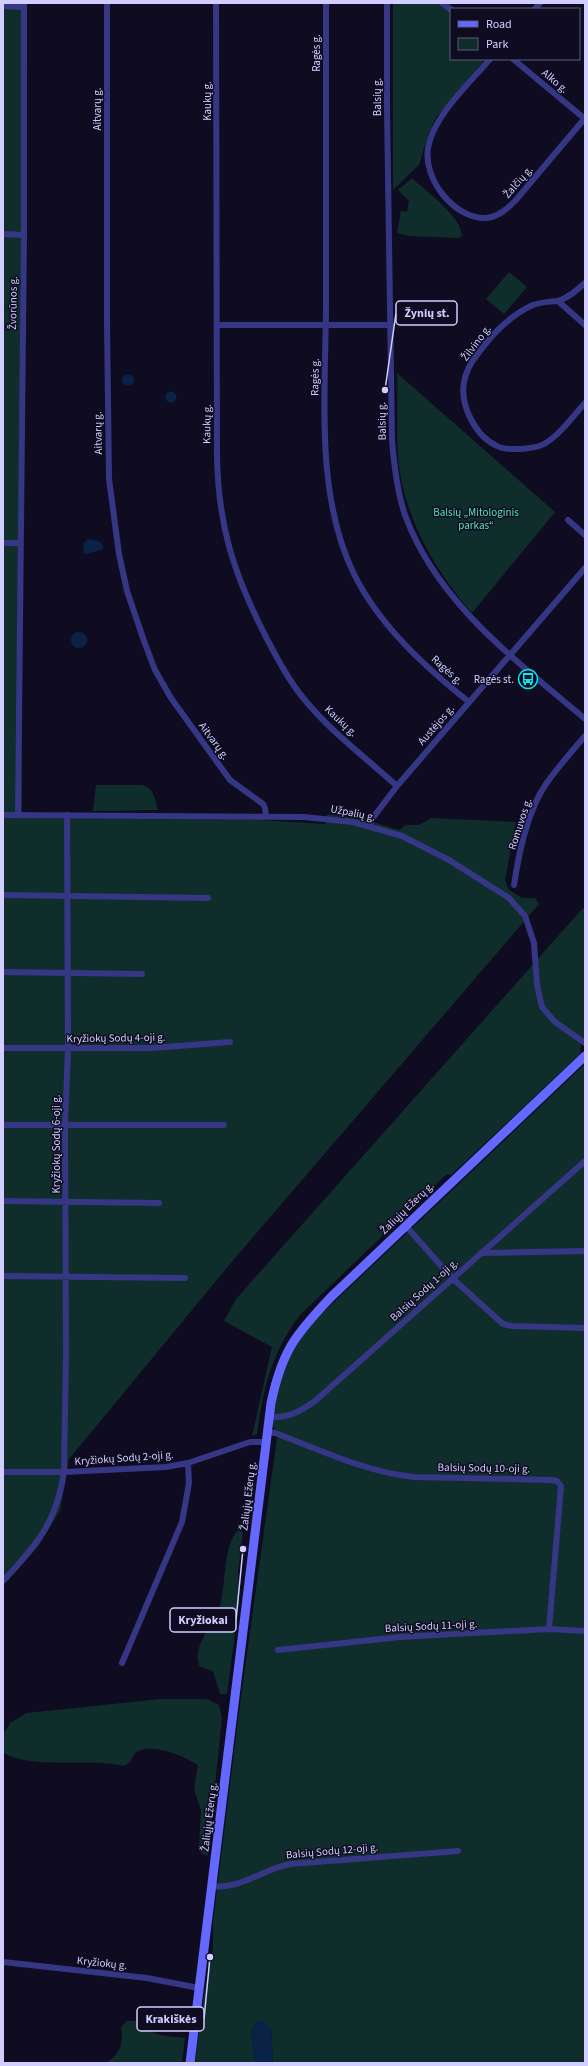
<svg xmlns="http://www.w3.org/2000/svg" width="588" height="2066" viewBox="0 0 588 2066" font-family="'Source Sans 3',sans-serif">
  <style>
    .green { fill: #0f2d2a }
    .water { fill: #092245 }
    .lines { fill: none; stroke-linecap: round; stroke-linejoin: round }
    .minor { stroke: #353684; stroke-width: 6 }
    .secondary { stroke: #6568ff; stroke-width: 9 }
    .labels { text-anchor: middle; dominant-baseline: central; stroke-width: 3; stroke-linejoin: round; paint-order: stroke }
    .street-label { font-size: 11px; fill: #d1ceff; stroke: #0f0c22 }
    .park-label { font-size: 11px; fill: #53e5ba; stroke: #0f0c22 }
    .poi-label { font-size: 11px; fill: #d1ceff; stroke: #0f0c22; text-anchor: end }
    .leader { fill: none; stroke: #d1ceff; stroke-width: 1.5 }
    .callout-dot { fill: #d1ceff; stroke: #0f0c22; stroke-width: 1.5 }
    .callout { fill: #0f0c22; stroke: #d1ceff; stroke-width: 1.5 }
    .callout-label { font-size: 12px; text-anchor: middle; font-weight: bold; fill: #d1ceff }
  </style>
  <rect width="100%" height="100%" fill="#0f0c22"/>
  <path class="green" d="M 3,3 L 21,3 L 22,818 L 258,820 L 325,824 L 327,814 L 363,819 L 399,830 L 406,825 L 419,825 L 431,818 L 516,822 L 505,880 L 508,889 L 522,898 L 535,898 L 539,904 L 230,1264 L 69,1459 L 60,1511 L 37,1548 L 3,1585 Z
    M 393,3 L 449,3 L 456,9 L 451,9 L 451,59 L 485,59 L 435,119 L 427,138 L 419,165 L 393,190 Z
    M 412,178 C 427,192 461,216 462,236 L 459,238 L 410,236 L 397,233 L 401,211 L 407,212 L 409,201 L 398,190 Z
    M 509,272 L 527,287 L 504,314 L 486,299 Z
    M 397,373 L 555,512 L 472,613 C 435,571 402,514 398,456 C 396,428 398,401 397,373 Z
    M 96,785 L 143,785 C 154,789 155,799 158,810 L 93,811 Z
    M 583,908 L 585,908 L 585,1040 L 581,1044 L 580,1054 L 451,1175 L 447,1174 L 299,1316 C 270,1357 264,1386 257,1434 L 252,1436 L 272,1347 L 224,1321 L 236,1299 Z
    M 585,1064 L 585,2063 L 273,2063 L 271,2028 L 251,2031 L 255,2063 L 195,2063 L 204,1995 L 213,1948 L 213,1922 L 240,1704 L 277,1438 L 272,1420 L 277,1390 L 293,1348 L 313,1322 Z
    M 239,1529 L 243,1532 L 238,1572 L 239,1603 L 227,1694 L 220,1694 L 213,1671 L 200,1667 C 190,1646 216,1623 221,1602 C 226,1582 223,1544 239,1529 Z
    M 160,1699 L 207,1699 L 219,1705 L 222,1717 L 208,1855 L 202,1854 L 199,1850 L 201,1810 L 194,1789 L 198,1765 C 181,1755 155,1743 136,1752 L 130,1762 L 124,1766 C 90,1757 32,1770 4,1753 L 4,1733 L 10,1723 L 27,1713 Z
    M 127,2021 L 138,2021 C 149,2036 167,2036 185,2038 L 182,2063 L 104,2063 C 120,2057 124,2042 121,2027 Z"/>
  <path class="water" d="M122 380a6 6 0 1 1 12 0a6 6 0 1 1-12 0Z
    M165.5 397a5.5 5.5 0 1 1 11 0a5.5 5.5 0 1 1-11 0Z
    M 88,539 L 99,541 L 103,545 L 103,549 L 87,554 L 83,553 L 84,543 Z
    M71 640a8 8 0 1 1 16 0a8 8 0 1 1-16 0Z
    M 257,2021 L 265,2022 L 271,2028 L 273,2063 L 255,2063 L 251,2031 Z"/>
  <g class="lines">
    <path class="minor" d="M 107,3 L 107,324 L 109,479 L 119,554 L 127,591 L 144,641 L 155,670 L 171,698 L 230,780 L 263,804 L 265,808 L 266,816
      M 216,3 L 217,455 C 218,526 234,575 266,637 C 277,658 289,681 304,699 C 331,732 366,758 397,786
      M 326,3 C 326,102 326,201 326,300 C 326,388 314,493 354,574 C 379,625 425,667 469,702
      M 387,3 L 387,109 L 392,440 C 394,465 397,491 405,515 C 437,603 516,660 585,719
      M 442,3 L 451,10
      M 3,6 L 24,7
      M 535,9 L 540,3
      M 490,59 C 470,83 433,116 428,148 C 423,179 454,219 486,218 C 498,217 507,209 515,201 L 585,118
      M 513,59 L 585,119
      M 3,234 L 24,235
      M 585,283 C 577,290 567,299 557,301 C 549,302 541,302 533,305 C 510,315 492,334 477,355 C 471,362 466,372 464,382 C 460,405 475,436 497,446 C 504,450 513,449 521,449 C 528,448 537,448 544,444 C 560,435 573,416 585,403
      M 558,301 L 585,325
      M 218,325 L 391,325
      M 568,520 L 585,535
      M 3,543 L 20,543
      M 3,815 L 304,817 L 353,822 L 402,836 L 449,860 L 509,898 L 525,916 L 534,943 L 537,985 L 542,1007 L 555,1022 L 585,1043
      M 18,815 L 24,235 L 24,3
      M 369,826 L 372,819 L 397,786 L 585,568
      M 514,885 C 519,851 527,812 546,784 C 558,767 572,751 585,736
      M 3,895 L 208,898
      M 3,972 L 142,974
      M 3,1048 L 152,1048 L 230,1042
      M 3,1125 L 224,1125
      M 3,1201 L 159,1203
      M 405,1225 L 452,1278 L 503,1324 L 512,1326 L 585,1328
      M 481,1253 L 585,1251
      M 3,1276 L 185,1278
      M 269,1417 C 287,1419 301,1411 315,1401 L 585,1161
      M 267,1432 L 275,1433 C 321,1450 365,1472 414,1477 L 550,1480 L 557,1481 L 561,1486 L 549,1629
      M 3,1472 L 64,1472 L 166,1467 L 188,1463 L 250,1442 L 266,1442
      M 3,1581 C 36,1546 57,1522 64,1472 L 66,1353 L 65,1125 L 68,1049 L 67,815
      M 278,1650 L 400,1637 L 549,1629 L 585,1631
      M 122,1663 L 182,1522 L 189,1483 L 188,1463
      M 212,1886 C 240,1890 263,1869 290,1864 L 458,1851
      M 3,1962 L 147,1978 L 199,1988"/>
    <path class="secondary" d="M 190,2063 L 271,1403 C 282,1351 295,1335 331,1297 L 585,1056"/>
  </g>
  <defs>
    <g id="bus-ring" transform="scale(1)"><circle r="9.5" fill="#0f0c22" stroke="#00ecf9" stroke-width="1.5"/><path d="M-5-6H5V4H4V6H2V4H-2V6H-4V4H-5ZM-3.5-4V0h7V-4ZM-3.5 1.2v1.5H-2V1.2ZM2 1.2v1.5H3.5V1.2Z" fill="#00ecf9"/></g>
  </defs>
  <g fill-rule="evenodd">
    <use href="#bus-ring" x="528" y="679"/>
  </g>
  <g class="labels">
    <g class="street-label">
      <text transform="translate(316 53) rotate(-90)">Ragės g.</text>
      <text transform="translate(555 81) rotate(40)">Alko g.</text>
      <text transform="translate(377 97) rotate(-90)">Balsių g.</text>
      <text transform="translate(207 101) rotate(-90)">Kaukų g.</text>
      <text transform="translate(97 109) rotate(-90)">Aitvarų g.</text>
      <text transform="translate(518 182) rotate(-49)">Žalčių g.</text>
      <text transform="translate(13 303) rotate(-89)">Žvorūnos g.</text>
      <text transform="translate(476 343) rotate(-53)">Žilvino g.</text>
      <text transform="translate(315 377) rotate(-89)">Ragės g.</text>
      <text transform="translate(382 421) rotate(-91)">Balsių g.</text>
      <text transform="translate(207 424) rotate(-89)">Kaukų g.</text>
      <text transform="translate(98 433) rotate(-91)">Aitvarų g.</text>
      <text transform="translate(447 670) rotate(42)">Ragės g.</text>
      <text transform="translate(341 721) rotate(43)">Kaukų g.</text>
      <text transform="translate(436 725) rotate(-49)">Austėjos g.</text>
      <text transform="translate(214 741) rotate(54)">Aitvarų g.</text>
      <text transform="translate(353 813) rotate(11)">Užpalių g.</text>
      <text transform="translate(520 824) rotate(-72)">Romuvos g.</text>
      <text transform="translate(116 1038) rotate(-1)">Kryžiokų Sodų 4-oji g.</text>
      <text transform="translate(56 1144) rotate(-90)">Kryžiokų Sodų 6-oji g.</text>
      <text transform="translate(407 1208) rotate(-44)">Žaliųjų Ežerų g.</text>
      <text transform="translate(424 1290) rotate(-42)">Balsių Sodų 1-oji g.</text>
      <text transform="translate(124 1458) rotate(-4)">Kryžiokų Sodų 2-oji g.</text>
      <text transform="translate(484 1468) rotate(1)">Balsių Sodų 10-oji g.</text>
      <text transform="translate(248 1496) rotate(-83)">Žaliųjų Ežerų g.</text>
      <text transform="translate(431 1626) rotate(-3)">Balsių Sodų 11-oji g.</text>
      <text transform="translate(209 1817) rotate(-83)">Žaliųjų Ežerų g.</text>
      <text transform="translate(332 1851) rotate(-5)">Balsių Sodų 12-oji g.</text>
      <text transform="translate(102 1963) rotate(6)">Kryžiokų g.</text>
    </g>
    <g class="park-label">
      <text x="476" y="512">Balsių „Mitologinis<tspan x="476" dy="13">parkas“</tspan></text>
    </g>
    <g class="poi-label">
      <text x="514" y="679">Ragės st.</text>
    </g>
  </g>
  <path class="leader" d="M385 390L396 313M243 1549L236 1620M210 1957L204 2019"/>
  <g class="callout-dot">
    <circle cx="385" cy="390" r="4"/>
    <circle cx="243" cy="1549" r="4"/>
    <circle cx="210" cy="1957" r="4"/>
  </g>
  <g class="callout">
    <rect x="396" y="301" width="61" height="24" rx="4"/>
    <rect x="170" y="1608" width="66" height="24" rx="4"/>
    <rect x="137" y="2007" width="67" height="24" rx="4"/>
  </g>
  <g class="callout-label">
    <text x="427" y="317">Žynių st.</text>
    <text x="203" y="1624">Kryžiokai</text>
    <text x="171" y="2023">Krakiškės</text>
  </g>
  <rect width="588" height="2066" fill="none" stroke="#d1ceff" stroke-width="8"/>
  <rect x="450" y="8" width="130" height="52" fill="#0f0c22" stroke="#5d5a7a"/>
  <rect x="458" y="21" width="20" height="6" fill="#6568ff" stroke="#5d5a7a"/>
  <text x="486" y="28" font-size="12" fill="#d1ceff">Road</text>
  <rect x="458" y="38" width="20" height="12" fill="#0f2d2a" stroke="#5d5a7a"/>
  <text x="486" y="48" font-size="12" fill="#d1ceff">Park</text>
</svg>
